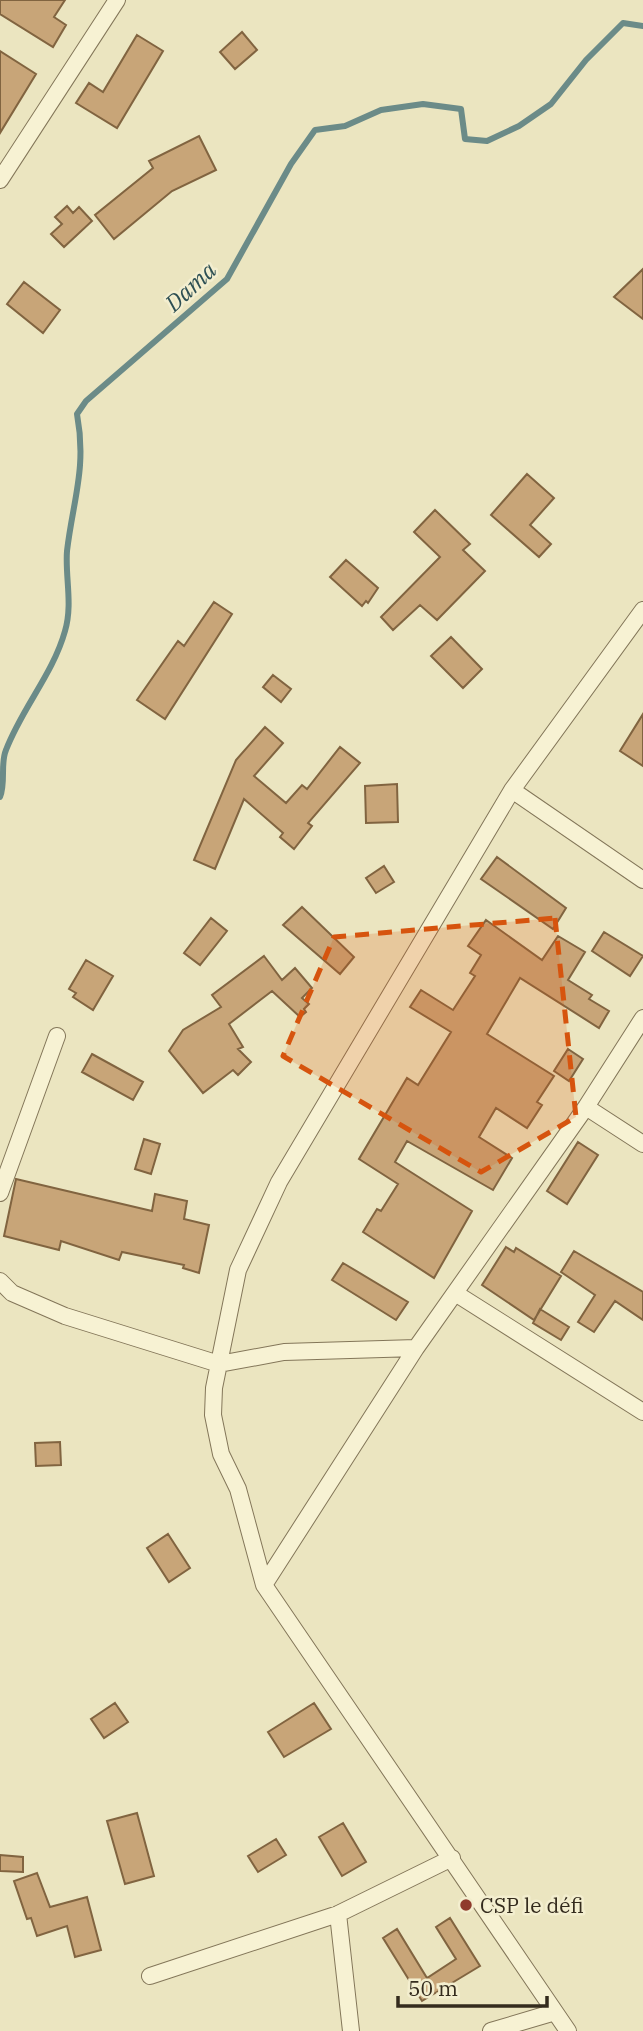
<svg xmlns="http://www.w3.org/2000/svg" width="643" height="2031" viewBox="0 0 643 2031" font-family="'IBM Plex Serif',serif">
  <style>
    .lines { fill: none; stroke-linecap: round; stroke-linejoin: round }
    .stream { stroke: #6b8b88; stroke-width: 6 }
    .building { fill: #c8a578; stroke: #816440; stroke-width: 2 }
    .street-casing { stroke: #837659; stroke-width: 18 }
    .street { stroke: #f7f2d3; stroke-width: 16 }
    .marked { fill: #d6540e; fill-opacity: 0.2; stroke: #d6540e; stroke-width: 5; stroke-dasharray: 14 9; stroke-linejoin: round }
    .poi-dot { fill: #8f3b2c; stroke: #f3eecf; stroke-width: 2.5 }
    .labels { text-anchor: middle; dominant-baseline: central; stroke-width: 5; stroke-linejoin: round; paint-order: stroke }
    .poi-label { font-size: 21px; fill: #342b1d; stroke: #f3eecf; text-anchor: start }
    .water-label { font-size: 23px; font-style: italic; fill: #2d4f53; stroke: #f3eecf }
  </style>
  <rect width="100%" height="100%" fill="#ebe5c0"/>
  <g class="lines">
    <path class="stream" d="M 0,797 C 6,782 0,764 6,750 C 22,708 53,674 65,631 C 73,604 65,577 67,551 C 73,500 87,468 77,414 L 86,401 L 227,279 L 291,164 L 315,130 L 345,126 L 381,110 L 423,104 L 461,109 L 465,139 L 487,141 L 519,126 L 551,104 L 586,60 L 623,23 L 643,26"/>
  </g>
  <path class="building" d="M 0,0 L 65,0 L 54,17 L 66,25 L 53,47 L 0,14 Z
    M 242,32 L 257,50 L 235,69 L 220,52 Z
    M 137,35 L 163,51 L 117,128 L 76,103 L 89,83 L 103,92 Z
    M 0,51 L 36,74 L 0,133 Z
    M 199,136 L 216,170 L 172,191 L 114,239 L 95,215 L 153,168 L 149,161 Z
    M 67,206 L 73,213 L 79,207 L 92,221 L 64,247 L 51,234 L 62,224 L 55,217 Z
    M 643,269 L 643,319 L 614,297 Z
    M 24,282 L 60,310 L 43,333 L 7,304 Z
    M 527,474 L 554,498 L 530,525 L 551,544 L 539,557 L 491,515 Z
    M 435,510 L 470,544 L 463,550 L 485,571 L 437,620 L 420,605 L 393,630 L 381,617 L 440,557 L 414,532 Z
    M 346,560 L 378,588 L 368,603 L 366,601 L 362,606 L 330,577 Z
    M 214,602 L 232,614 L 165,719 L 137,700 L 178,641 L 184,646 Z
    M 451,637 L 482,669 L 463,688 L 431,656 Z
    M 273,675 L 291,689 L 281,702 L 263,687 Z
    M 643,714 L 643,766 L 620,751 Z
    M 265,727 L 283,743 L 254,776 L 286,803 L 302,785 L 307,789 L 340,747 L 360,763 L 308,823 L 312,826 L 294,849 L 280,837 L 283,833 L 244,799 L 215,869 L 194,860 L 236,760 Z
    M 397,784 L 398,822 L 366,823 L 365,786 Z
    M 497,857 L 566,908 L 553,929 L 481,879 Z
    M 384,866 L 394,882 L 376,893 L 366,878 Z
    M 302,907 L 354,957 L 340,974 L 283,925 Z
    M 211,918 L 227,931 L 200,965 L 184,953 Z
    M 486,920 L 542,960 L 558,936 L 585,952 L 568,980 L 592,995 L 589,999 L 609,1011 L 599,1028 L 520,978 L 487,1034 L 554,1076 L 537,1102 L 542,1105 L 527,1128 L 496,1108 L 479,1137 L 512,1158 L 493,1190 L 407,1141 L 395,1162 L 472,1211 L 434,1278 L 363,1232 L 377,1209 L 381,1211 L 398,1184 L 359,1159 L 407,1078 L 418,1085 L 451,1032 L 410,1007 L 421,990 L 453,1010 L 475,976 L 470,973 L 481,955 L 468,946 Z
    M 604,932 L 643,956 L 630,976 L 592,951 Z
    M 264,956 L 282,980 L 295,968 L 312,988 L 302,998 L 309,1004 L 304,1009 L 306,1012 L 300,1017 L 272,991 L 229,1024 L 243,1047 L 238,1049 L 251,1062 L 238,1075 L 233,1070 L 203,1093 L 169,1051 L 183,1030 L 221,1007 L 212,995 Z
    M 86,960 L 113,976 L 93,1010 L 73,997 L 76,993 L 69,989 Z
    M 568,1049 L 583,1059 L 569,1081 L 554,1071 Z
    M 92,1054 L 143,1082 L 133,1100 L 82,1072 Z
    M 144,1139 L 160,1144 L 151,1174 L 135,1169 Z
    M 578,1142 L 598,1155 L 567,1204 L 547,1191 Z
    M 16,1179 L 152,1211 L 155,1194 L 187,1201 L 184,1219 L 209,1225 L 199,1273 L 183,1268 L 184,1265 L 122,1252 L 119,1260 L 61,1241 L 59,1250 L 4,1236 Z
    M 506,1247 L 514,1252 L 516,1248 L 561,1276 L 534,1320 L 482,1285 Z
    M 574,1251 L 643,1292 L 643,1320 L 615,1301 L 594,1332 L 578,1322 L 595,1295 L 561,1272 Z
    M 343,1263 L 408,1302 L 396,1320 L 332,1280 Z
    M 540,1309 L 569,1327 L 561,1340 L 533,1323 Z
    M 60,1442 L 61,1465 L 36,1466 L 35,1443 Z
    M 168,1534 L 190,1568 L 169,1582 L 147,1548 Z
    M 115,1703 L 128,1722 L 104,1738 L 91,1719 Z
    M 314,1703 L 331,1729 L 284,1757 L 268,1732 Z
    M 137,1813 L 154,1876 L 125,1884 L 107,1821 Z
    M 343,1823 L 366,1862 L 342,1876 L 319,1837 Z
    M 276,1839 L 286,1855 L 258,1872 L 248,1856 Z
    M 0,1855 L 23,1857 L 23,1872 L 0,1871 Z
    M 37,1873 L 50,1907 L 87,1897 L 101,1950 L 75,1957 L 67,1926 L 37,1936 L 31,1918 L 27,1919 L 14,1881 Z
    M 450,1918 L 480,1966 L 422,2001 L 383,1938 L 397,1929 L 427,1978 L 456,1959 L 436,1927 Z"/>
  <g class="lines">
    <g class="street-casing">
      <path id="street" d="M 0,180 L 117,0
        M 512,790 L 643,880
        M 586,1107 L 643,1144
        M 0,1193 L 57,1036
        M 0,1281 L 12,1293 L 65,1316 L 219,1364 L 284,1352 L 416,1348
        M 455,1293 L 643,1412
        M 264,1585 L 416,1348 L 586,1107 L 643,1018
        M 338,1914 L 351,2031
        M 150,1976 L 338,1914 L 452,1858
        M 491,2031 L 555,2012
        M 568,2031 L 264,1585 L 238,1489 L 221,1454 L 213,1415 L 214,1388 L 238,1270 L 279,1182 L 512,790 L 643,610"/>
    </g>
    <use href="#street" class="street"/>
  </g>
  <path class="marked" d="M 555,918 L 576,1117 L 481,1172 L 283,1056 L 334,937 Z"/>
  <circle class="poi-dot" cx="466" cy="1905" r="7"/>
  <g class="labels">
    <g class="poi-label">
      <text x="480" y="1905">CSP le défi</text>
    </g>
    <g class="water-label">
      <text transform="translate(190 286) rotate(-43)">Dama</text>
    </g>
  </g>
  <path d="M398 1996v10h149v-10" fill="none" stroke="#342b1d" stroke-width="3.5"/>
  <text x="408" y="1996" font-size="21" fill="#342b1d" stroke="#f3eecf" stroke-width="5" paint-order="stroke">50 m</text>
</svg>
